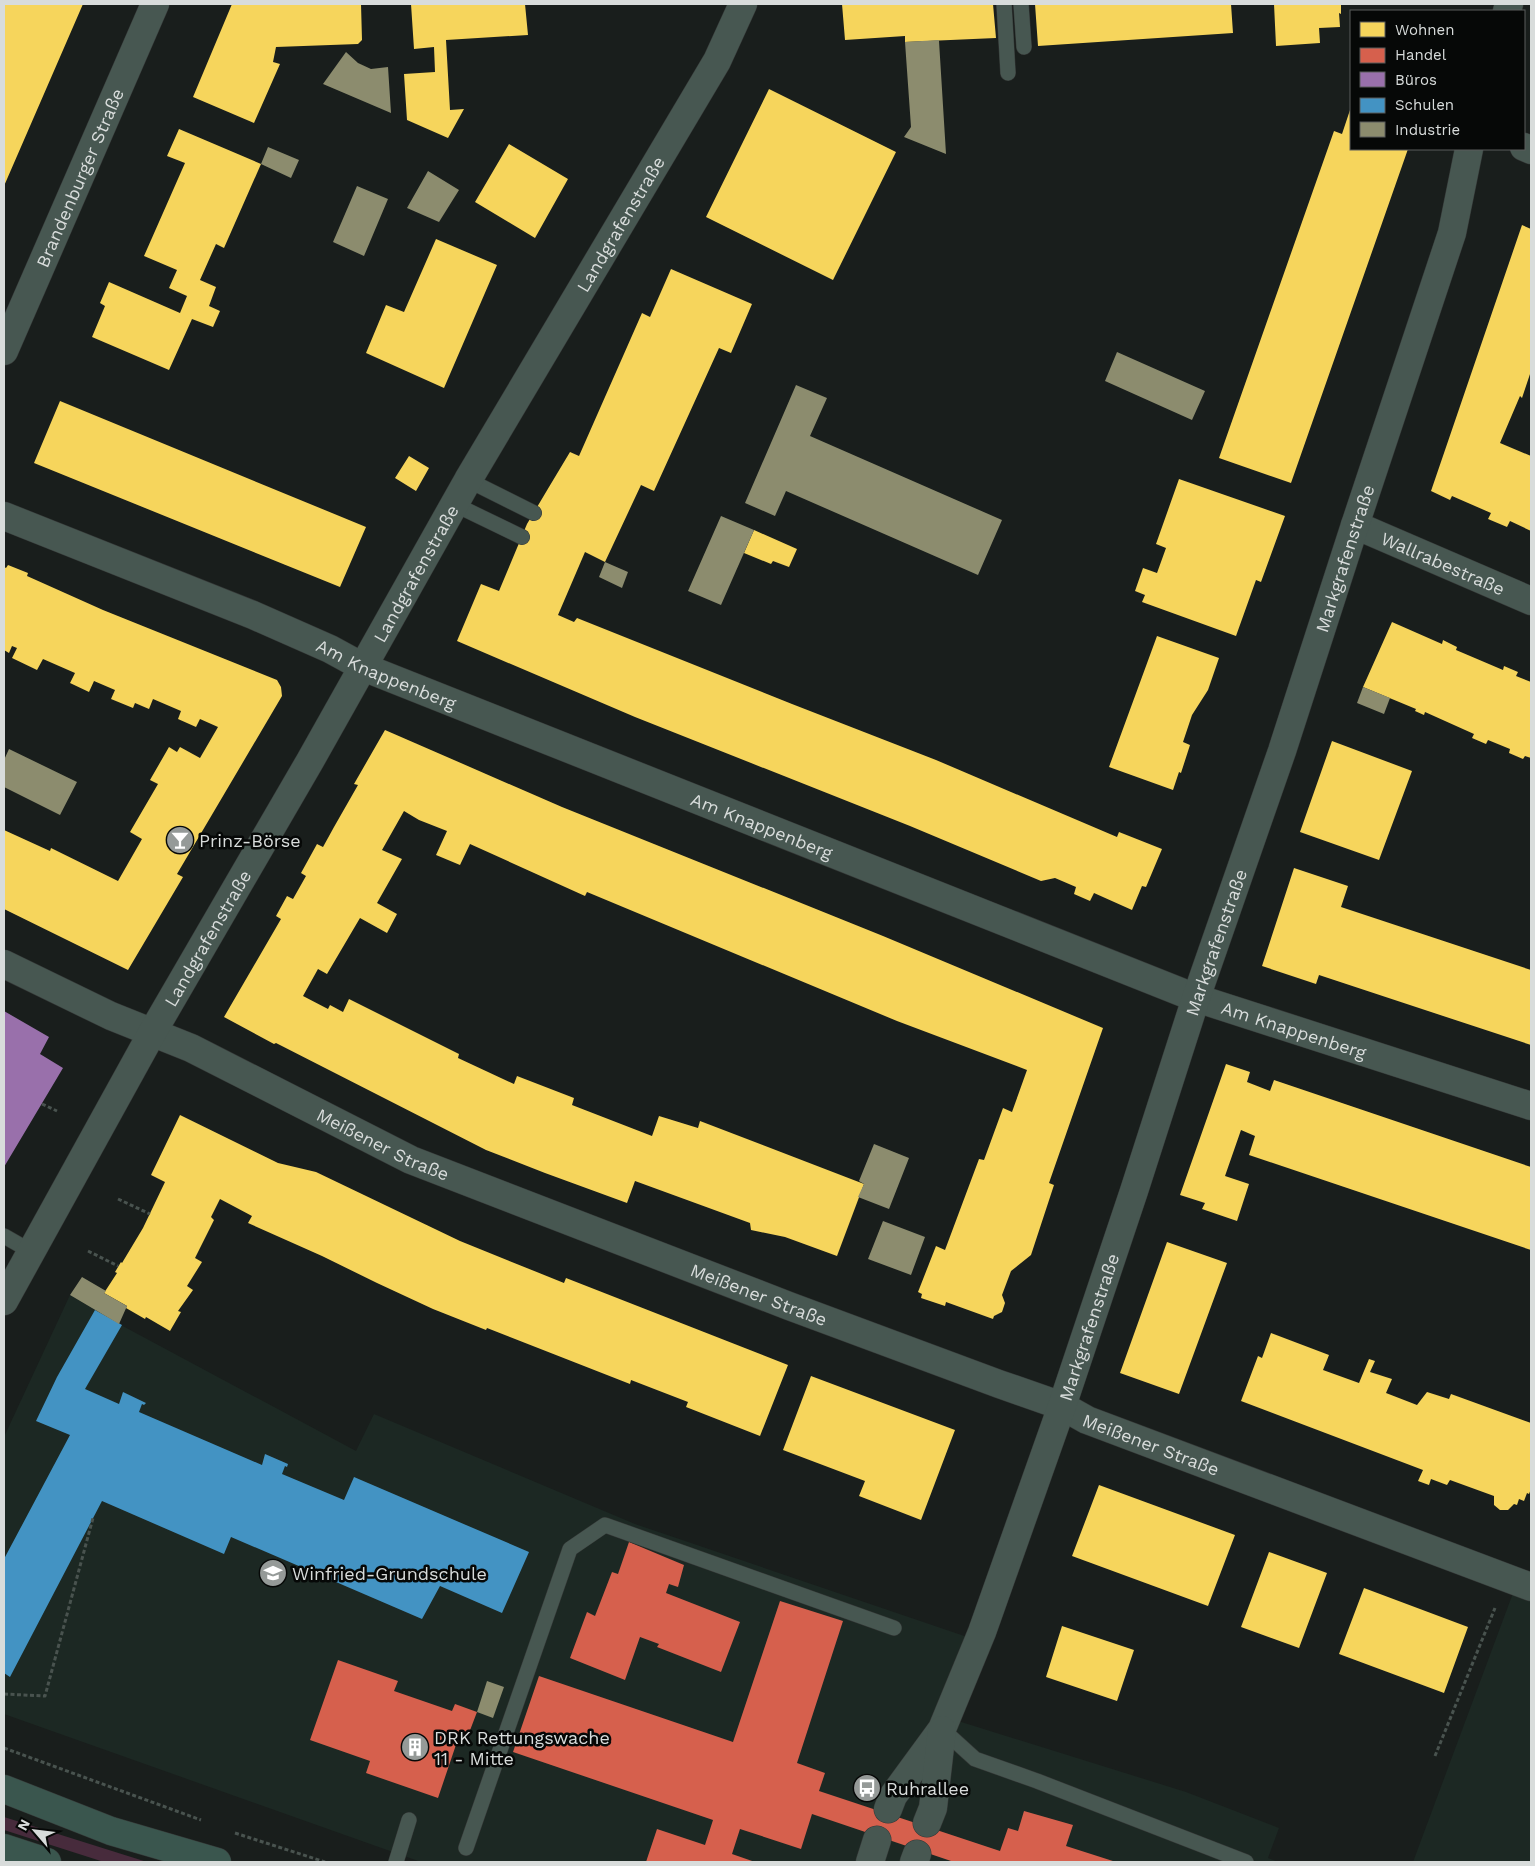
<svg xmlns="http://www.w3.org/2000/svg" width="1535" height="1866" viewBox="0 0 1535 1866" font-family="'Work Sans',sans-serif">
  <style>
    .built { fill: #1c2823 }
    .green { fill: #472b3c }
    .homes { fill: #f6d55c }
    .shops { fill: #d6604d }
    .offices { fill: #9970ab }
    .schools { fill: #4393c3 }
    .industry { fill: #8c8c6e }
    .lines { fill: none; stroke-linecap: round; stroke-linejoin: round }
    .lane-casing { stroke: #353837; stroke-width: 16 }
    .street-casing { stroke: #353837; stroke-width: 29 }
    .primary-casing { stroke: #353837; stroke-width: 29 }
    .path { stroke: #49534f; stroke-width: 3; stroke-dasharray: 4 2.5; stroke-linecap: butt }
    .lane { stroke: #475751; stroke-width: 15 }
    .street { stroke: #475751; stroke-width: 28 }
    .primary { stroke: #3a564e; stroke-width: 28 }
    .labels { text-anchor: middle; dominant-baseline: central; stroke-width: 5; stroke-linejoin: round; paint-order: stroke }
    .street-label { font-size: 18px; fill: #d8dcdb; stroke: #060807 }
    .poi-label { font-size: 18px; fill: #d8dcdb; stroke: #060807; text-anchor: start }
  </style>
  <rect width="100%" height="100%" fill="#191e1c"/>
  <path class="built" d="M 70,1295 L 119,1324 L 356,1451 L 374,1414 L 635,1524 L 985,1643 L 955,1720 L 1186,1792 L 1279,1828 L 1268,1858 L 1278,1862 L 421,1862 L 4,1714 L 4,1437 Z
    M 1516,1585 L 1531,1590 L 1531,1862 L 1413,1862 Z"/>
  <path class="green" d="M 4,1817 L 147,1862 L 104,1862 L 4,1830 Z"/>
  <path class="homes" d="M 4,4 L 83,4 L 4,186 Z
    M 232,4 L 361,4 L 362,40 L 358,44 L 276,47 L 273,62 L 280,64 L 254,123 L 193,97 Z
    M 411,4 L 525,4 L 528,35 L 446,40 L 450,110 L 464,109 L 448,138 L 407,120 L 404,74 L 435,72 L 434,47 L 414,49 Z
    M 842,4 L 993,4 L 996,38 L 905,42 L 905,36 L 845,40 Z
    M 1035,4 L 1231,4 L 1233,33 L 1038,46 Z
    M 1274,4 L 1341,4 L 1341,14 L 1339,13 L 1340,27 L 1319,28 L 1320,43 L 1276,46 Z
    M 769,89 L 896,152 L 833,280 L 706,217 Z
    M 1351,107 L 1351,149 L 1408,149 L 1291,483 L 1219,458 L 1334,131 L 1342,134 Z
    M 179,129 L 261,164 L 224,248 L 216,244 L 200,280 L 216,287 L 209,306 L 220,311 L 213,327 L 192,319 L 169,370 L 92,337 L 105,306 L 100,303 L 109,282 L 180,313 L 187,296 L 169,288 L 177,270 L 144,256 L 185,163 L 167,156 Z
    M 509,144 L 568,179 L 535,238 L 475,202 Z
    M 1522,225 L 1531,229 L 1531,371 L 1522,398 L 1520,396 L 1500,443 L 1531,456 L 1531,531 L 1510,521 L 1507,527 L 1488,519 L 1491,513 L 1452,496 L 1450,500 L 1431,491 Z
    M 436,239 L 497,265 L 444,388 L 366,353 L 386,305 L 404,312 Z
    M 671,269 L 752,304 L 731,353 L 719,348 L 654,491 L 641,485 L 605,562 L 585,552 L 558,615 L 574,622 L 577,618 L 792,704 L 936,760 L 1117,837 L 1119,832 L 1162,849 L 1146,887 L 1142,886 L 1132,910 L 1094,893 L 1090,901 L 1074,894 L 1076,887 L 1055,878 L 1041,881 L 910,826 L 635,717 L 457,641 L 481,584 L 499,591 L 527,524 L 549,487 L 570,452 L 579,456 L 642,313 L 650,317 Z
    M 60,401 L 366,527 L 340,587 L 34,463 Z
    M 409,456 L 429,468 L 416,491 L 395,478 Z
    M 1179,479 L 1285,516 L 1261,582 L 1256,580 L 1236,636 L 1142,602 L 1145,595 L 1135,591 L 1143,568 L 1157,573 L 1166,548 L 1156,544 Z
    M 754,530 L 797,549 L 789,567 L 773,561 L 771,564 L 744,553 Z
    M 8,565 L 28,573 L 27,576 L 103,610 L 277,680 L 281,687 L 282,696 L 177,874 L 183,877 L 128,970 L 4,909 L 4,830 L 50,851 L 51,848 L 118,881 L 142,839 L 130,832 L 158,784 L 150,780 L 169,747 L 177,752 L 180,747 L 200,758 L 218,727 L 200,719 L 196,727 L 178,719 L 181,711 L 153,699 L 149,709 L 135,703 L 133,708 L 111,699 L 115,690 L 94,681 L 89,692 L 70,683 L 75,673 L 43,659 L 37,670 L 12,658 L 17,648 L 12,646 L 9,653 L 4,650 L 4,567 L 6,568 Z
    M 1392,622 L 1442,644 L 1443,640 L 1457,647 L 1456,650 L 1503,670 L 1504,666 L 1518,672 L 1516,676 L 1531,682 L 1531,758 L 1525,756 L 1523,759 L 1509,753 L 1510,749 L 1488,740 L 1486,744 L 1472,738 L 1474,734 L 1425,712 L 1424,715 L 1415,711 L 1416,709 L 1363,687 Z
    M 1157,636 L 1219,658 L 1208,690 L 1192,715 L 1183,742 L 1190,745 L 1181,773 L 1179,772 L 1173,790 L 1109,767 Z
    M 385,730 L 562,807 L 883,936 L 1103,1028 L 1049,1183 L 1054,1185 L 1031,1255 L 1011,1271 L 1002,1295 L 1005,1303 L 1002,1312 L 994,1316 L 993,1319 L 946,1302 L 945,1306 L 921,1298 L 922,1294 L 918,1292 L 936,1246 L 945,1250 L 979,1159 L 984,1160 L 1003,1108 L 1012,1112 L 1027,1070 L 897,1021 L 587,892 L 585,896 L 470,844 L 460,865 L 436,855 L 447,831 L 419,820 L 404,811 L 382,850 L 402,859 L 377,903 L 397,914 L 387,933 L 360,918 L 327,974 L 318,969 L 303,996 L 328,1009 L 330,1005 L 343,1012 L 349,999 L 459,1054 L 458,1058 L 514,1084 L 517,1076 L 574,1098 L 572,1105 L 652,1136 L 659,1116 L 698,1128 L 700,1121 L 864,1184 L 837,1256 L 785,1237 L 751,1230 L 750,1223 L 635,1181 L 627,1203 L 545,1173 L 486,1150 L 276,1043 L 274,1044 L 224,1017 L 281,919 L 276,916 L 287,896 L 293,899 L 306,876 L 301,873 L 317,844 L 323,847 L 334,827 L 358,785 L 354,784 Z
    M 1332,741 L 1412,771 L 1379,860 L 1300,832 Z
    M 1294,868 L 1348,886 L 1341,907 L 1531,970 L 1531,1045 L 1319,975 L 1316,984 L 1262,966 Z
    M 1226,1064 L 1250,1072 L 1247,1082 L 1270,1091 L 1274,1080 L 1531,1167 L 1531,1250 L 1249,1155 L 1255,1136 L 1241,1130 L 1225,1176 L 1249,1184 L 1237,1221 L 1202,1209 L 1205,1203 L 1180,1195 Z
    M 180,1115 L 278,1163 L 316,1172 L 460,1241 L 564,1283 L 566,1278 L 788,1365 L 760,1436 L 686,1407 L 688,1402 L 631,1380 L 630,1384 L 487,1328 L 486,1330 L 433,1309 L 377,1283 L 322,1256 L 248,1223 L 252,1216 L 220,1199 L 211,1217 L 214,1220 L 195,1258 L 202,1262 L 187,1286 L 193,1290 L 178,1311 L 181,1312 L 170,1331 L 146,1317 L 145,1319 L 126,1308 L 127,1306 L 104,1293 L 117,1273 L 115,1272 L 121,1262 L 122,1263 L 143,1228 L 165,1182 L 151,1175 Z
    M 1167,1242 L 1227,1263 L 1179,1394 L 1120,1373 Z
    M 1271,1333 L 1329,1355 L 1323,1370 L 1359,1383 L 1369,1359 L 1375,1361 L 1370,1372 L 1392,1379 L 1386,1393 L 1417,1405 L 1427,1392 L 1449,1399 L 1451,1394 L 1531,1423 L 1531,1489 L 1529,1494 L 1527,1493 L 1524,1501 L 1519,1499 L 1517,1505 L 1514,1504 L 1508,1510 L 1500,1510 L 1494,1505 L 1494,1496 L 1450,1480 L 1447,1485 L 1431,1479 L 1429,1485 L 1418,1481 L 1423,1470 L 1241,1401 L 1258,1356 L 1262,1358 Z
    M 811,1376 L 955,1430 L 921,1520 L 859,1496 L 865,1481 L 783,1450 Z
    M 1099,1485 L 1235,1535 L 1208,1606 L 1072,1556 Z
    M 1269,1552 L 1327,1573 L 1299,1648 L 1241,1627 Z
    M 1364,1588 L 1468,1627 L 1444,1693 L 1339,1654 Z
    M 1062,1626 L 1134,1650 L 1117,1701 L 1046,1677 Z"/>
  <path class="shops" d="M 629,1542 L 684,1565 L 678,1587 L 669,1584 L 666,1593 L 740,1622 L 721,1672 L 657,1647 L 659,1644 L 640,1637 L 625,1680 L 570,1658 L 587,1612 L 595,1616 L 612,1572 L 618,1574 Z
    M 780,1601 L 843,1621 L 797,1763 L 825,1773 L 819,1791 L 1000,1851 L 1008,1828 L 1018,1831 L 1024,1811 L 1073,1825 L 1066,1846 L 1116,1862 L 954,1862 L 812,1814 L 801,1849 L 740,1829 L 732,1854 L 755,1862 L 646,1862 L 657,1829 L 705,1845 L 713,1820 L 513,1752 L 539,1676 L 733,1742 Z
    M 338,1660 L 398,1681 L 394,1691 L 452,1711 L 455,1704 L 477,1712 L 469,1733 L 461,1730 L 438,1798 L 366,1773 L 370,1761 L 310,1740 Z"/>
  <path class="offices" d="M 4,1011 L 49,1037 L 40,1054 L 63,1068 L 4,1167 Z"/>
  <path class="schools" d="M 95,1310 L 122,1325 L 85,1389 L 119,1404 L 123,1392 L 146,1403 L 144,1405 L 142,1404 L 139,1412 L 262,1465 L 265,1454 L 288,1464 L 287,1467 L 285,1466 L 282,1474 L 344,1500 L 354,1477 L 529,1552 L 502,1613 L 440,1586 L 422,1619 L 231,1537 L 224,1554 L 102,1501 L 10,1677 L 4,1673 L 4,1559 L 70,1435 L 36,1421 L 57,1377 Z"/>
  <path class="industry" d="M 939,40 L 939,41 L 946,154 L 904,137 L 911,127 L 905,42 Z
    M 346,52 L 358,63 L 371,69 L 388,67 L 391,113 L 323,84 Z
    M 268,147 L 299,160 L 291,178 L 261,164 Z
    M 428,171 L 459,190 L 439,222 L 407,208 Z
    M 357,186 L 388,199 L 364,256 L 333,242 Z
    M 1117,352 L 1205,391 L 1192,420 L 1105,381 Z
    M 796,385 L 827,398 L 810,436 L 1002,520 L 978,575 L 786,491 L 775,516 L 745,503 Z
    M 721,516 L 754,530 L 721,605 L 688,591 Z
    M 605,562 L 628,572 L 622,588 L 599,577 Z
    M 1363,687 L 1390,698 L 1384,714 L 1357,703 Z
    M 9,749 L 77,782 L 60,815 L 4,787 L 4,760 Z
    M 874,1144 L 909,1158 L 889,1209 L 858,1197 L 864,1184 L 859,1181 Z
    M 883,1221 L 925,1237 L 911,1275 L 868,1259 Z
    M 82,1277 L 106,1291 L 104,1293 L 127,1306 L 119,1324 L 70,1295 Z
    M 487,1681 L 504,1687 L 493,1718 L 477,1712 Z"/>
  <g class="lines">
    <g class="lane-casing">
      <path id="lane" d="M 1004,4 L 1008,73
        M 1021,4 L 1024,47
        M 468,480 L 534,513
        M 454,504 L 522,537
        M 4,1236 L 32,1252
        M 942,1729 L 975,1759 L 1037,1781 L 1246,1862
        M 466,1848 L 570,1549 L 605,1525 L 894,1628
        M 396,1862 L 409,1820"/>
    </g>
    <g class="street-casing">
      <g id="street">
        <path d="M 1507,11 L 1509,4"/>
        <path d="M 1524,147 L 1531,150"/>
        <path id="s1" d="M 4,351 L 155,4"/>
        <path id="s2" d="M 4,516 L 253,615 L 330,649 L 363,667 L 1196,998 L 1531,1106"/>
        <path id="s3" d="M 1355,525 L 1531,601"/>
        <path id="s4" d="M 4,964 L 111,1016 L 191,1048 L 411,1160 L 789,1306 L 999,1384 L 1062,1406 L 1087,1420 L 1531,1587"/>
        <path id="s5" d="M 4,1301 L 152,1033 L 310,761 L 468,480 L 717,61 L 743,4"/>
        <path id="s6" d="M 888,1809 L 893,1796 L 942,1729 L 982,1632 L 1062,1406 L 1134,1191 L 1196,998 L 1282,751 L 1355,525 L 1452,233 L 1469,149"/>
        <path d="M 927,1823 L 933,1808 L 942,1730"/>
        <path d="M 870,1862 L 877,1840"/>
        <path d="M 914,1862 L 917,1854"/>
      </g>
    </g>
    <g class="primary-casing">
      <path id="primary" d="M 4,1789 L 111,1831 L 217,1862
        M 4,1848 L 47,1862"/>
    </g>
    <path class="path" d="M 42,1104 L 57,1111
      M 118,1199 L 150,1214
      M 88,1251 L 118,1266
      M 4,1694 L 45,1696 L 93,1518
      M 4,1748 L 201,1820
      M 1435,1756 L 1495,1608
      M 235,1833 L 325,1862"/>
    <use href="#lane" class="lane"/>
    <use href="#street" class="street"/>
    <use href="#primary" class="primary"/>
  </g>
  <defs>
    <g id="bar-disc" transform="scale(1.4375)"><circle r="9.5" fill="#959a98" stroke="#060807"/><path d="M-6-5H6L.8 .8V4.5H3.5V6h-7V4.5H-.8V.8Z" fill="#fff"/></g>
    <g id="school-disc" transform="scale(1.4375)"><circle r="9.5" fill="#959a98" stroke="#060807"/><path d="M0-5L7-2L0 1L-7-2ZM-4 1L0 2.5L4 1V4Q0 6-4 4Z" fill="#fff"/></g>
    <g id="building-disc" transform="scale(1.4375)"><circle r="9.5" fill="#959a98" stroke="#060807"/><path d="M-4-6H4V6H1V3H-1V6H-4ZM-2.5-4.3h1.7v1.8h-1.7ZM.8-4.3h1.7v1.8H.8ZM-2.5-1h1.7V.8h-1.7ZM.8-1h1.7V.8H.8Z" fill="#fff"/></g>
    <g id="bus-disc" transform="scale(1.4375)"><circle r="9.5" fill="#959a98" stroke="#060807"/><path d="M-5-6H5V4H4V6H2V4H-2V6H-4V4H-5ZM-3.5-4V0h7V-4ZM-3.5 1.2v1.5H-2V1.2ZM2 1.2v1.5H3.5V1.2Z" fill="#fff"/></g>
  </defs>
  <g fill-rule="evenodd">
    <use href="#bar-disc" x="180" y="840"/>
    <use href="#school-disc" x="273" y="1573"/>
    <use href="#building-disc" x="415" y="1747"/>
    <use href="#bus-disc" x="867" y="1788"/>
  </g>
  <g class="labels">
    <g class="street-label">
      <text stroke="none"><textPath href="#s1" startOffset="189">Brandenburger Straße</textPath></text>
      <text stroke="none"><textPath href="#s5" startOffset="1241">Landgrafenstraße</textPath></text>
      <text stroke="none"><textPath href="#s6" startOffset="1335">Markgrafenstraße</textPath></text>
      <text stroke="none"><textPath href="#s3" startOffset="96">Wallrabestraße</textPath></text>
      <text stroke="none"><textPath href="#s5" startOffset="836">Landgrafenstraße</textPath></text>
      <text stroke="none"><textPath href="#s2" startOffset="414">Am Knappenberg</textPath></text>
      <text stroke="none"><textPath href="#s2" startOffset="819">Am Knappenberg</textPath></text>
      <text stroke="none"><textPath href="#s5" startOffset="416">Landgrafenstraße</textPath></text>
      <text stroke="none"><textPath href="#s6" startOffset="930">Markgrafenstraße</textPath></text>
      <text stroke="none"><textPath href="#s2" startOffset="1389">Am Knappenberg</textPath></text>
      <text stroke="none"><textPath href="#s4" startOffset="420">Meißener Straße</textPath></text>
      <text stroke="none"><textPath href="#s4" startOffset="825">Meißener Straße</textPath></text>
      <text stroke="none"><textPath href="#s6" startOffset="525">Markgrafenstraße</textPath></text>
      <text stroke="none"><textPath href="#s4" startOffset="1245">Meißener Straße</textPath></text>
    </g>
    <g class="poi-label">
      <text x="199" y="840">Prinz-Börse</text>
      <text x="292" y="1573">Winfried-Grundschule</text>
      <text x="434" y="1737">DRK Rettungswache<tspan x="434" dy="21">11 - Mitte</tspan></text>
      <text x="886" y="1788">Ruhrallee</text>
    </g>
  </g>
  <rect width="1535" height="1866" fill="none" stroke="#d8dcdb" stroke-width="10"/>
  <rect x="1350" y="10" width="175" height="140" fill="#060807" stroke="#5a5d5c"/>
  <rect x="1360" y="22" width="25" height="15" fill="#f6d55c" stroke="#5a5d5c"/>
  <text x="1395" y="35" font-size="15" fill="#d8dcdb">Wohnen</text>
  <rect x="1360" y="48" width="25" height="15" fill="#d6604d" stroke="#5a5d5c"/>
  <text x="1395" y="60" font-size="15" fill="#d8dcdb">Handel</text>
  <rect x="1360" y="72" width="25" height="15" fill="#9970ab" stroke="#5a5d5c"/>
  <text x="1395" y="85" font-size="15" fill="#d8dcdb">Büros</text>
  <rect x="1360" y="98" width="25" height="15" fill="#4393c3" stroke="#5a5d5c"/>
  <text x="1395" y="110" font-size="15" fill="#d8dcdb">Schulen</text>
  <rect x="1360" y="122" width="25" height="15" fill="#8c8c6e" stroke="#5a5d5c"/>
  <text x="1395" y="135" font-size="15" fill="#d8dcdb">Industrie</text>
  <g transform="translate(35 1831) rotate(298)" stroke="#060807" stroke-width="4" paint-order="stroke">
  <path d="M0-4L9 19L0 12L-9 19Z" fill="#d8dcdb"/>
  <text y="-8" font-size="14" font-weight="bold" text-anchor="middle" fill="#d8dcdb">N</text>
  </g>
</svg>
